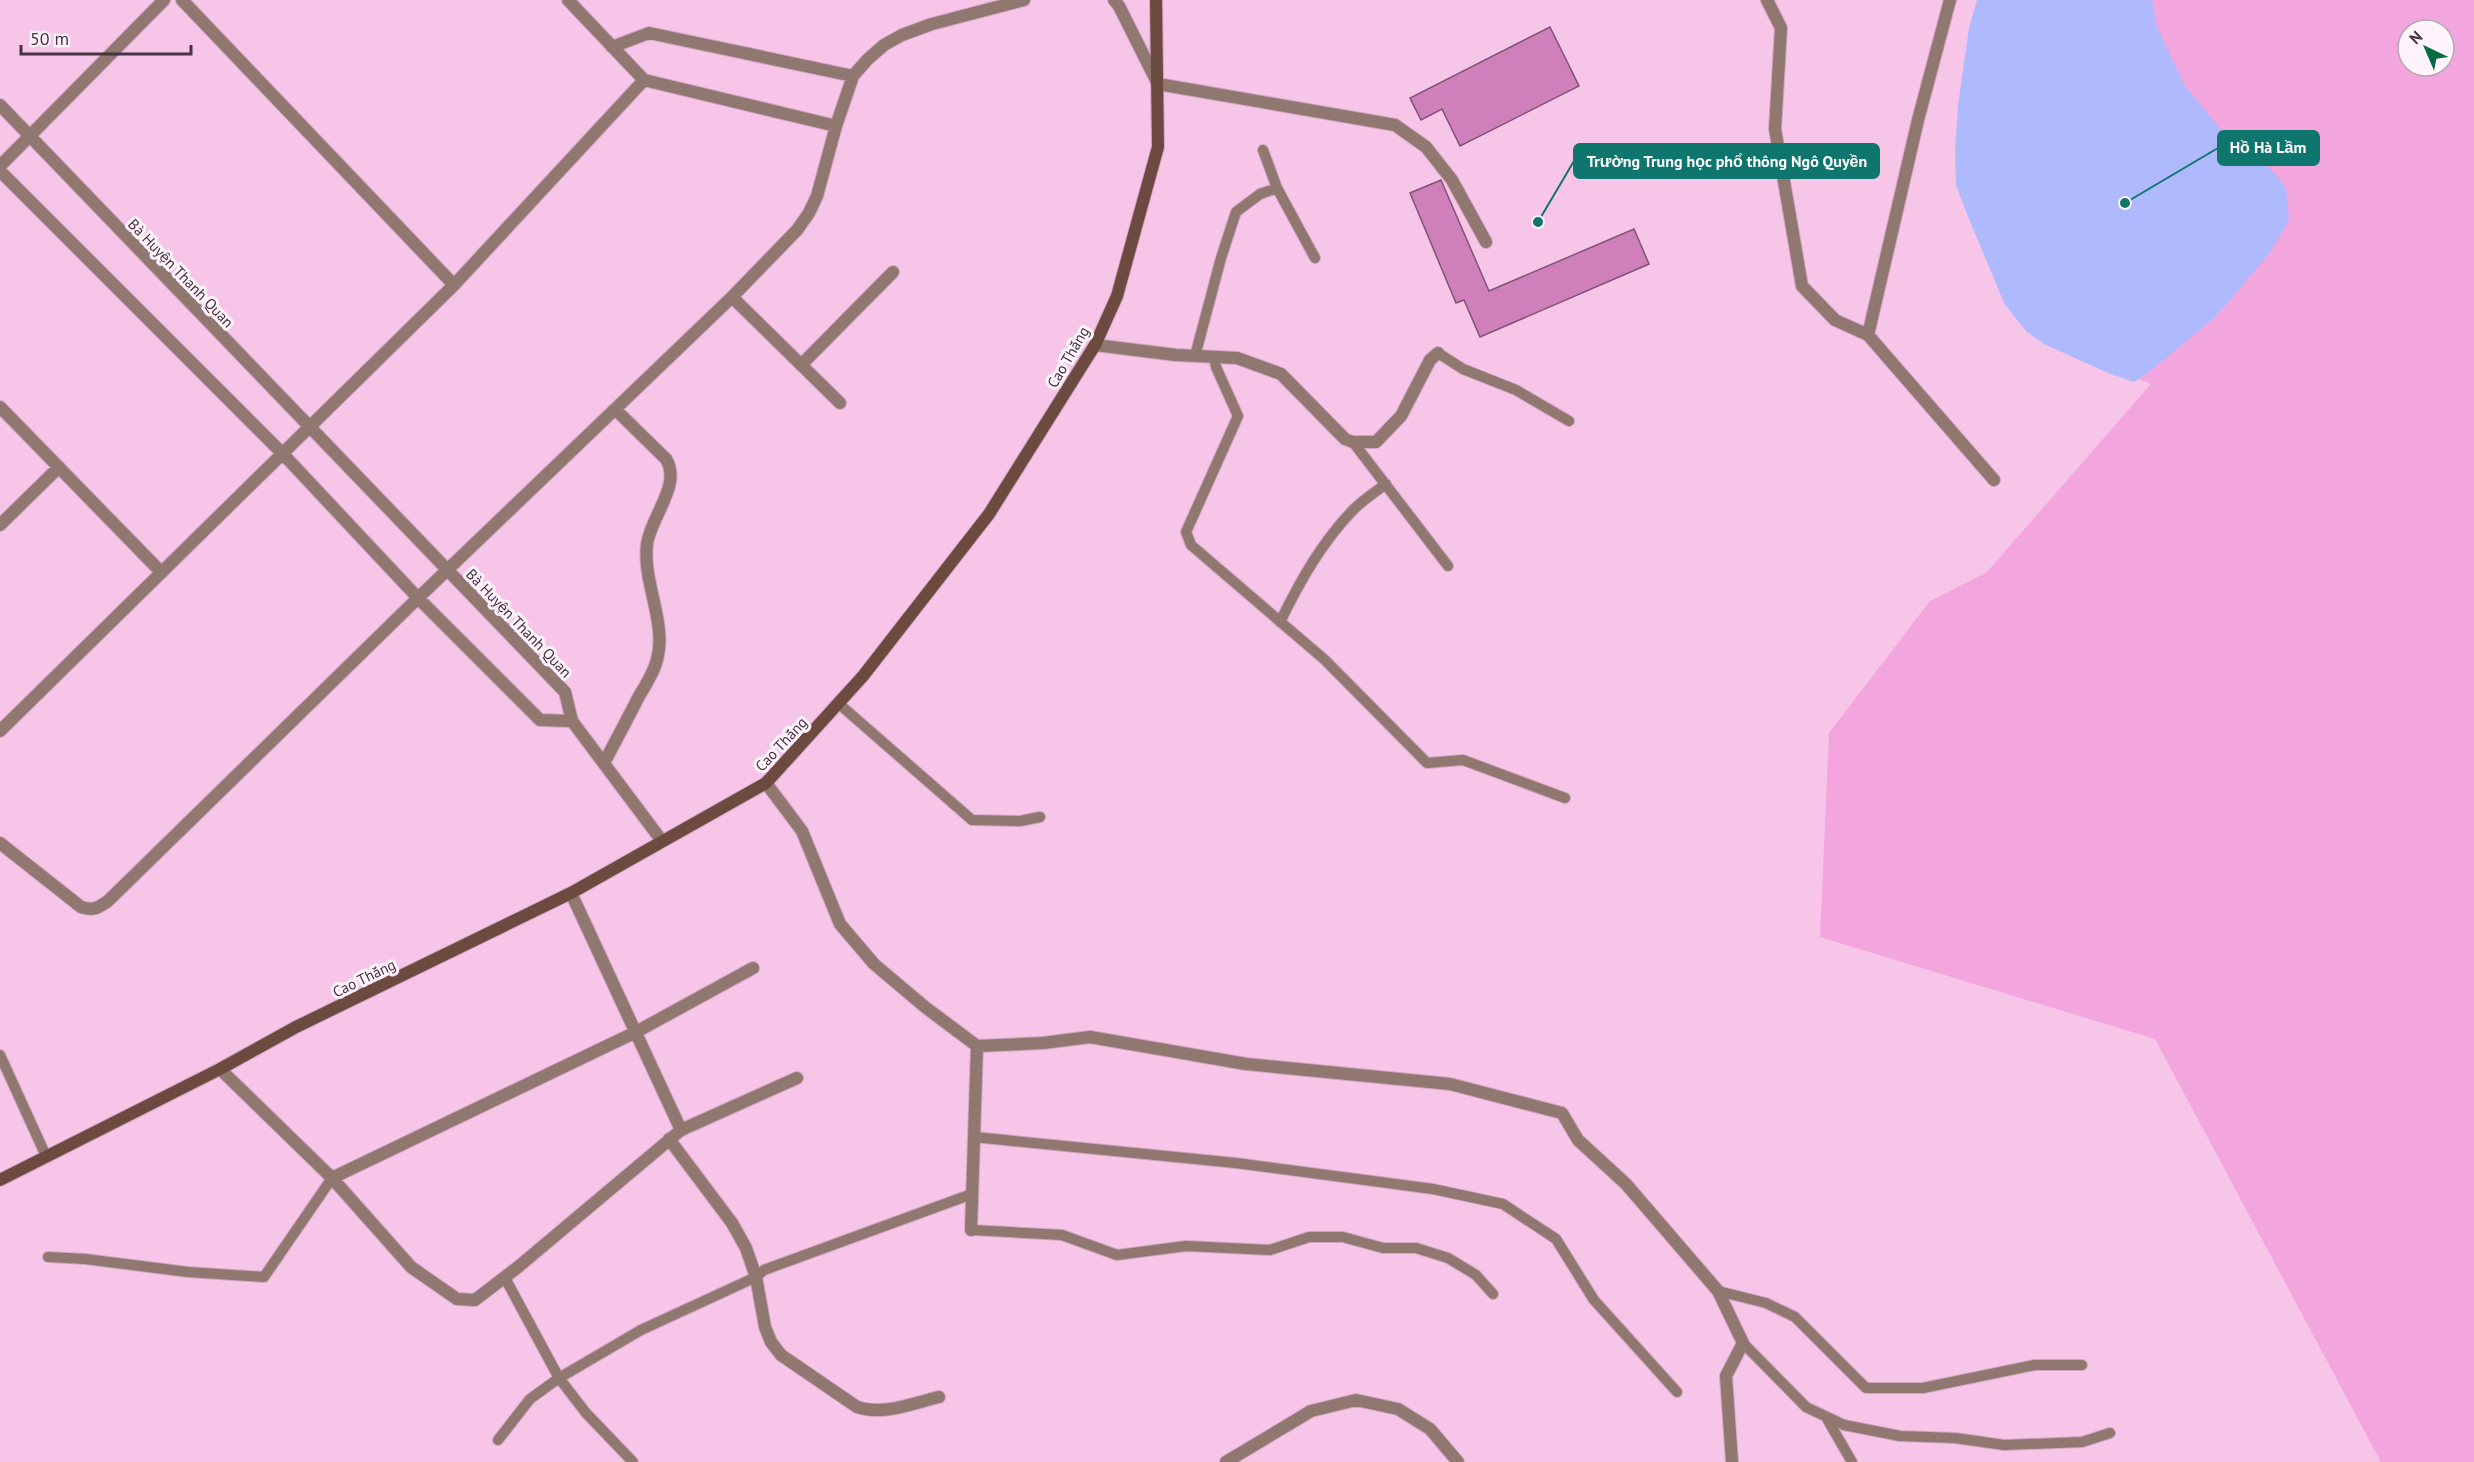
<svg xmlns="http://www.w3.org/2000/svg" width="2474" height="1462" viewBox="0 0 2474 1462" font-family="'PT Sans',sans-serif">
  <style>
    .green { fill: #f3a5dd; fill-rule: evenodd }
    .water { fill: #afbafe }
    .building { fill: #cf7fb9; stroke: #7f5373; stroke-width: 1.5 }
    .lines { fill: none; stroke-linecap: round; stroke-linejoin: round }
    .service-casing { stroke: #d0a5c3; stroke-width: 12 }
    .minor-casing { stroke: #d0a5c3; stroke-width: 14 }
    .secondary-casing { stroke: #d0a5c3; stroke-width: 14 }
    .service { stroke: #907770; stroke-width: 10 }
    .minor { stroke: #907770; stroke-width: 12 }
    .secondary { stroke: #6c4a40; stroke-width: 12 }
    .labels { text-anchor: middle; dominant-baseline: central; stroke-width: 6; stroke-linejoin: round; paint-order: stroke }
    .street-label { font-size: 15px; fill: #473341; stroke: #fff4fb }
    .leader { fill: none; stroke: #0f766e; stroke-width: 2 }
    .callout-dot { fill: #0f766e; stroke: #fff4fb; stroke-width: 2 }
    .callout { fill: #0f766e; stroke: #0f766e; stroke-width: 2 }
    .callout-label { font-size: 16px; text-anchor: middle; font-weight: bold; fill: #fff }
  </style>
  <rect width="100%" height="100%" fill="#f7c5e8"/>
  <path class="green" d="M 1984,0 L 2474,0 L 2474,1462 L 2381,1462 L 2155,1039 L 1820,937 L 1829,733 L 1930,601 L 1987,572 L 2151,384 L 2047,339 ZM 2408,30 L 2444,30 L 2444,66 L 2408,66 Z"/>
  <path class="water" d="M 1977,0 L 2152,0 L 2157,27 L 2185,86 L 2228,138 L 2259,156 L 2286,187 L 2289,220 L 2269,254 L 2216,316 L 2153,369 L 2134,382 L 2108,373 L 2044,344 L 2027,332 L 2005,305 L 1969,219 L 1956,185 L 1955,149 L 1958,105 L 1969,28 Z"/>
  <path class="building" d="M 1550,27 L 1579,86 L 1460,146 L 1442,109 L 1421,120 L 1410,98 Z
    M 1441,180 L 1489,291 L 1634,229 L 1649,264 L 1480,337 L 1464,300 L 1456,303 L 1410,193 Z"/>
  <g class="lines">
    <g class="service-casing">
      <path id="service" d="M 1263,150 L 1277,188 L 1315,258
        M 1438,353 L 1463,369 L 1516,390 L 1569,421
        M 1195,356 L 1221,258 L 1236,212 L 1260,194 L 1277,188
        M 1214,357 L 1216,367 L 1238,416 L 1186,532 L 1191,545 L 1325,660 L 1427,763 L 1463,760 L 1565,798
        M 1353,442 L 1448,566
        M 1280,622 C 1300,581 1322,542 1353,510 C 1363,500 1375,492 1386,484
        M 838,703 L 972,820 L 1020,821 L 1040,817
        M 0,1055 L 46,1156
        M 974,1137 L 1236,1163 L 1433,1189 L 1503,1204 L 1556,1239 L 1594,1300 L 1677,1392
        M 971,1230 L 1062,1235 L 1117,1255 L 1186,1246 L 1270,1250 L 1309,1237 L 1343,1237 L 1383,1248 L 1416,1248 L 1448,1258 L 1476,1275 L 1493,1294
        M 48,1257 L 85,1259 L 188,1272 L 264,1277 L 332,1178
        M 505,1278 L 559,1378 L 586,1413 L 633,1462
        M 1718,1291 L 1766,1303 L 1795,1317 L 1866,1388 L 1923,1388 L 2035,1365 L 2082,1365
        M 1743,1343 L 1806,1407 L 1844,1425 L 1900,1436 L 1955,1438 L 2004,1445 L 2082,1442 L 2110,1433
        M 1826,1417 L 1852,1462
        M 498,1440 L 530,1399 L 559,1378 L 641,1330 L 756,1277 L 764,1270 L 972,1194"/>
    </g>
    <g class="minor-casing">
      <path id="minor" d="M 182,0 L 454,285
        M 568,0 L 644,80
        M 1114,0 L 1119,6 L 1158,84 L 1395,125 L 1426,147 L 1452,180 L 1486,242
        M 1767,0 L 1781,28 L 1775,129 L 1802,286 L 1835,320 L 1868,335 L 1994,480
        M 612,47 L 649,33 L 853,76
        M 0,105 L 565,692 L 572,721 L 662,841
        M 0,166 L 164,0
        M 0,171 L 282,453 L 418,598 L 540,720 L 572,721
        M 732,297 L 840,403
        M 1868,335 L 1918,120 L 1950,0
        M 1095,345 L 1176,355 L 1237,358 L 1281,374 L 1345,439 L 1353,442 L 1376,442 L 1401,416 L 1430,360 L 1438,353
        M 801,365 L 893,272
        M 0,407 L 161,572
        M 0,525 L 59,467
        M 0,731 L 454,285 L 644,80 L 836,126
        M 604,763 C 615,742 627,720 638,698 C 644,688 651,677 655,666 C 670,626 642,585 647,544 C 651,516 682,485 666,459 L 616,410
        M 766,783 L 802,831 L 840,924 L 874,964 L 925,1007 L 977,1046 L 1043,1043 L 1090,1037 L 1246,1064 L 1450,1084 L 1562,1113 L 1578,1140 L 1626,1184 L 1718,1291 L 1743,1343 L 1726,1376 L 1732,1462
        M 0,843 L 81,907 C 93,911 98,908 108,901 L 418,598 L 732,297 L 797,230 L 809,213 L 817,196 L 836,126 L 853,76 L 867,60 L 884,45 L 902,35 L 932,24 L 1024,0
        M 571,893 L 681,1130
        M 220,1069 L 332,1178 L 411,1267 L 457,1299 L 475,1300 L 518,1267 L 681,1130 L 797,1078
        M 669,1139 L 732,1223 L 746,1248 L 756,1277 L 765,1327 L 771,1342 L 781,1355 L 857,1407 C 883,1416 913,1403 939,1397
        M 332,1178 L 636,1032 L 753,968
        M 971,1230 L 977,1046
        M 1226,1462 L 1311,1411 L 1356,1400 L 1398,1409 L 1430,1429 L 1458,1462"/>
    </g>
    <g class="secondary-casing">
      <path id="secondary" d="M 0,1180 L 220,1069 L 296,1027 L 571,893 L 766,783 L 863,676 L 989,514 L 1095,345 L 1117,296 L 1158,147 L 1156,0"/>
    </g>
    <use href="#service" class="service"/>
    <use href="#minor" class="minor"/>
    <use href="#secondary" class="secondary"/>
  </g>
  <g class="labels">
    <g class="street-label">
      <text transform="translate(181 273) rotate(46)">Bà Huyện Thanh Quan</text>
      <text transform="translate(1068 357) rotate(-60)">Cao Thắng</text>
      <text transform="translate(519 623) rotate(46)">Bà Huyện Thanh Quan</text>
      <text transform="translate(781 744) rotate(-47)">Cao Thắng</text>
      <text transform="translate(364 978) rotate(-26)">Cao Thắng</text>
    </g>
  </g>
  <path class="leader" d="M2125 203L2218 148M1538 222L1574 161"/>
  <g class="callout-dot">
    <circle cx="2125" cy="203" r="6"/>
    <circle cx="1538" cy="222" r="6"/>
  </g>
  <g class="callout">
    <rect x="2218" y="131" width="101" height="34" rx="6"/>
    <rect x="1574" y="144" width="305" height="34" rx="6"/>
  </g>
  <g class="callout-label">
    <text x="2268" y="153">Hồ Hà Lầm</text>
    <text x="1727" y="167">Trường Trung học phổ thông Ngô Quyền</text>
  </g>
  <g transform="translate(2426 48) rotate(316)"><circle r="28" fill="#fff4fb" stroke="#b5a7b1" stroke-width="1.5"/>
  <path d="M0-4.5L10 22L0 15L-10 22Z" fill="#076c41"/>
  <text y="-9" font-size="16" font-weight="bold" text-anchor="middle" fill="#473341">N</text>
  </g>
  <path d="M21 45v9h170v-9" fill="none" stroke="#473341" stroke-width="3"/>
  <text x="30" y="45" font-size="18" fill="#473341" stroke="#fff4fb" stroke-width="4.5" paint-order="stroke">50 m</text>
</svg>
